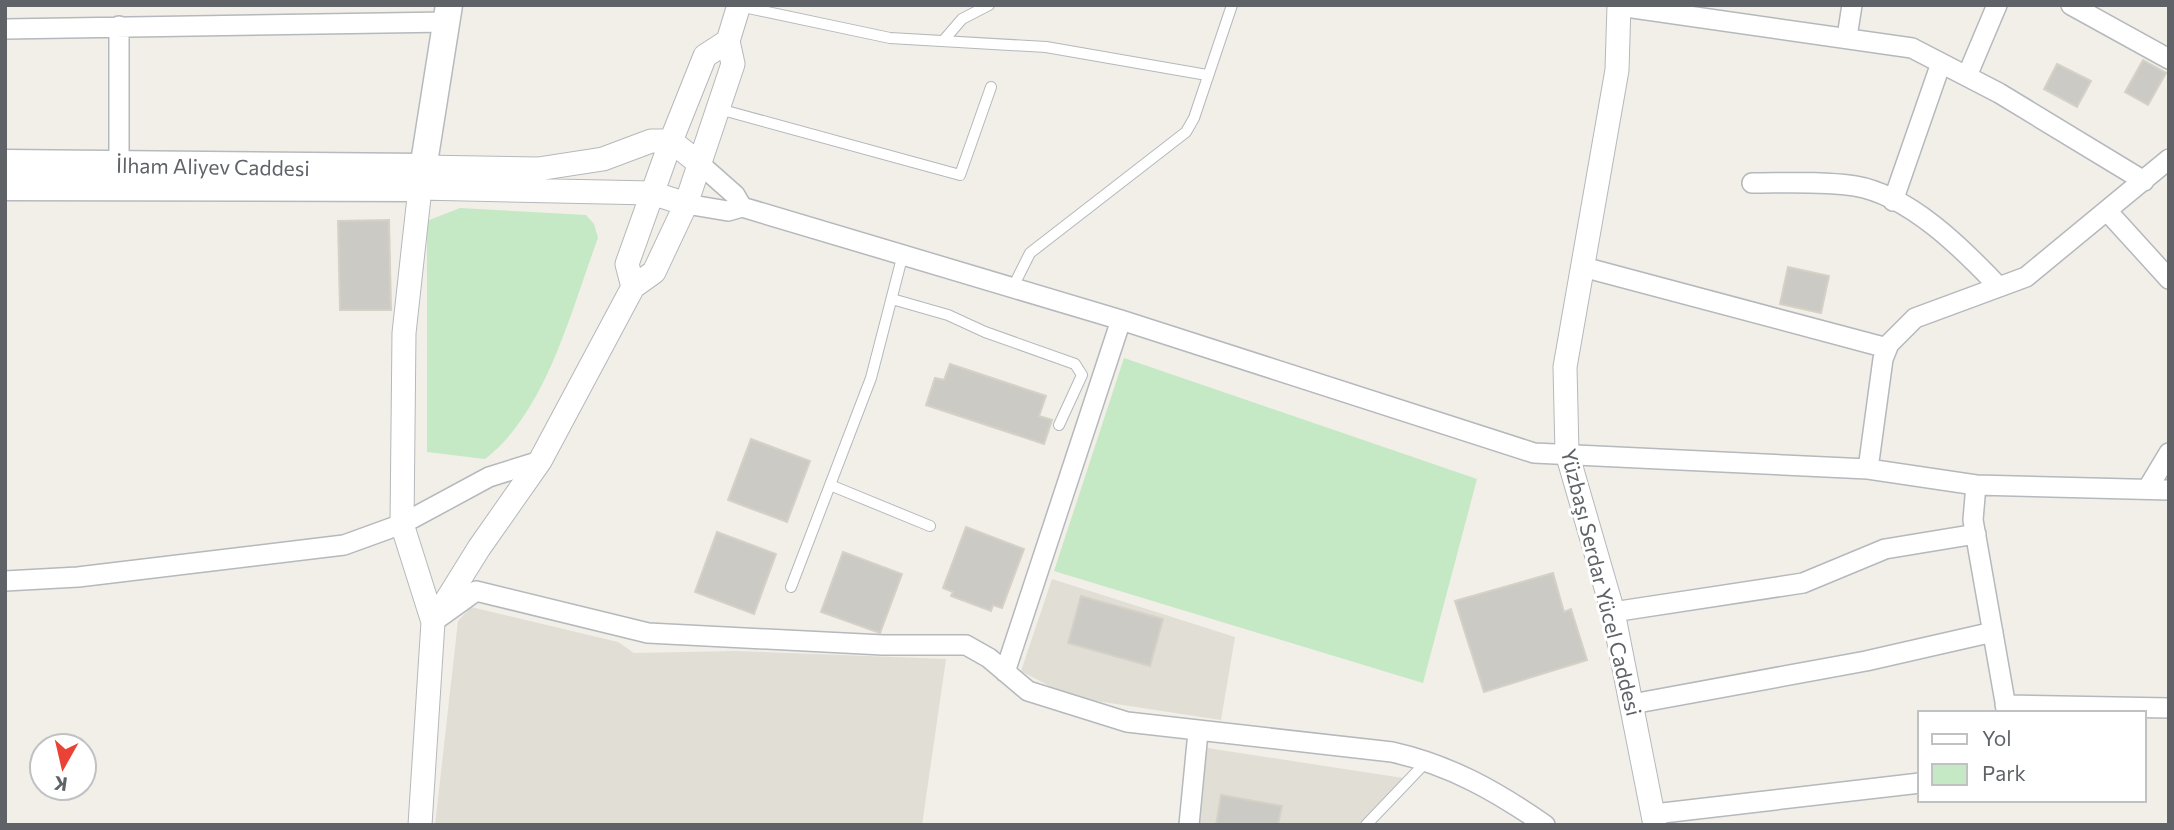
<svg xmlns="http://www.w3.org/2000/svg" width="2174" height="830" viewBox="0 0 2174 830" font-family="Commissioner,sans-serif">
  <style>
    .education { fill: #e1ded6 }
    .green { fill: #c5e8c5 }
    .building { fill: #cccac5; stroke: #d6d1c6; stroke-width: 2 }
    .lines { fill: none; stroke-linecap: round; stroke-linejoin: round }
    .service-casing { stroke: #b5b8bc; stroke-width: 12 }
    .minor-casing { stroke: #b5b8bc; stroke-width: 22 }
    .tertiary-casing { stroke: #b5b8bc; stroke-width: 25 }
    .secondary-casing { stroke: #b6babf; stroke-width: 29 }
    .service { stroke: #fff; stroke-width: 10 }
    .minor { stroke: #fff; stroke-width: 19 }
    .tertiary { stroke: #fff; stroke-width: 23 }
    .secondary { stroke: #fff; stroke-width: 26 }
    .labels { text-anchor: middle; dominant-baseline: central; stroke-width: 6; stroke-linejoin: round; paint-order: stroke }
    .street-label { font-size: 21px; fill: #5f6368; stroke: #fff }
  </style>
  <rect width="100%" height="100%" fill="#f1efe8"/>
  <path class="education" d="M 1052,579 L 1235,637 L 1221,720 L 1070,697 L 1021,671 Z
    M 471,607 L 618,642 L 634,653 L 735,651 L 946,659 L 922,825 L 435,825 L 458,621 Z
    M 1201,747 L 1403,778 L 1358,825 L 1191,825 Z"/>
  <path class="green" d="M 460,208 L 586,215 L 594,224 L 598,238 C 571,310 547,411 485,459 L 427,452 L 427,221 Z
    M 1124,358 L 1477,479 L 1423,683 L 1054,571 Z"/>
  <path class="building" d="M 2143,60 L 2166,73 L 2148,105 L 2125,92 Z
    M 2057,64 L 2091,81 L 2077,107 L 2044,89 Z
    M 389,220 L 391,310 L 340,310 L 338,221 Z
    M 1788,267 L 1829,276 L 1821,313 L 1780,304 Z
    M 950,364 L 1046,396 L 1039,416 L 1052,420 L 1044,444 L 926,405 L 935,378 L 944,380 Z
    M 751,439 L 810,461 L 787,522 L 728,500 Z
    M 966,527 L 1024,549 L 1002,608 L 993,605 L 991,611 L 951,596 L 953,592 L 943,588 Z
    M 717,532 L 776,554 L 754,614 L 695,592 Z
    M 843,552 L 902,574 L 880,633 L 821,612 Z
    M 1553,573 L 1564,612 L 1571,609 L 1587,660 L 1484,692 L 1455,601 Z
    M 1081,596 L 1163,619 L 1150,666 L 1068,643 Z
    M 1221,795 L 1282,806 L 1278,825 L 1216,825 Z"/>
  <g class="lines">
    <g class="service-casing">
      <path id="service" d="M 739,6 L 890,38 L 1046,47 L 1207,75
        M 943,41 L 962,19 L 989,5
        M 719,109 L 960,175 L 991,87
        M 1013,287 L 1030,253 L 1186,132 L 1194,118 L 1232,5
        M 892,299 L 948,315 L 985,332 L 1075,364 L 1082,375 L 1059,425
        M 830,485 L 930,526
        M 791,587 L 871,378 L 903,254
        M 1366,825 L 1427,761"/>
    </g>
    <g class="minor-casing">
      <path id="minor" d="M 2071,5 L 2169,59
        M 1619,6 L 1912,48 L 1999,93 L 2144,181
        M 5,29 L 447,22
        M 1847,37 L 1852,5
        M 1967,76 L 1997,5
        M 700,164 L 735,195 L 742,207
        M 119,165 L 119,26
        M 1752,183 C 1785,183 1821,181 1855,186 C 1909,195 1962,248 1999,287
        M 1893,201 L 1941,63
        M 686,204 L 728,211 L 742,207 L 1121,320 L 1534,453 L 1868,469 L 1976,485 L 2169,490
        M 2108,212 L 2169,279
        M 1583,267 L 1887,348
        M 1868,469 L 1883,359 L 1889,344 L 1915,318 L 2026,277 L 2169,159
        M 1976,485 L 1973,520 L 2007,713
        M 2148,488 L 2169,453
        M 5,581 L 78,577 L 344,545 L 402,524 L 489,477 L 540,461
        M 1613,612 L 1803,583 L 1885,549 L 1976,534
        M 437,619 L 476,591 L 648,633 L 883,645 L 966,645 L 989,658 L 1028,691 L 1127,722 L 1392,752 C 1450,765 1496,791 1545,825
        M 1005,672 L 1121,320
        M 1632,704 L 1866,661 L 1993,632
        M 2005,705 L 2169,708
        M 1654,814 L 1920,783
        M 1189,825 L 1198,732"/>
    </g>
    <g class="tertiary-casing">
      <path id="tertiary" d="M 1619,5 L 1617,70 L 1565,367 L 1567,453 L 1613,612 L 1655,825
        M 421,167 L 538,169 L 603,159 L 651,141 L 671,141 L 700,164
        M 633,287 L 627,264 L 671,141 L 705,56 L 728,41
        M 433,622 L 402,524 L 404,333 L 420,188 L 652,193 L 686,204
        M 420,825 L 433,622 L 479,548 L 540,461 L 633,287 L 654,272 L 686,204 L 733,64 L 728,41 L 739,5"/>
    </g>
    <g class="secondary-casing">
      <path id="secondary" d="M 5,163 L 421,167
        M 5,187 L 420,188 L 449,5"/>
    </g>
    <use href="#service" class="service"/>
    <use href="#minor" class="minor"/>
    <use href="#tertiary" class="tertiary"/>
    <use href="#secondary" class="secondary"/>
  </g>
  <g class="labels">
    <g class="street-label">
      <text transform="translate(213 166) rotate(1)">İlham Aliyev Caddesi</text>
      <text transform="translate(1602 582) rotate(76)">Yüzbaşı Serdar Yücel Caddesi</text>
    </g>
  </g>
  <rect width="2174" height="830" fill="none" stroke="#5f6368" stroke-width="14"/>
  <rect x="1918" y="711" width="228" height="91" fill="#ffffff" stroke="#bfc1c3" stroke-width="2"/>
  <rect x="1932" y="734" width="35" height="10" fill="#ffffff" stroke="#bfc1c3" stroke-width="2"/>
  <text x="1982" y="746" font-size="21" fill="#5f6368">Yol</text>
  <rect x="1932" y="764" width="35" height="21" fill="#c5e8c5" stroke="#bfc1c3" stroke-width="2"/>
  <text x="1982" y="781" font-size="21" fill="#5f6368">Park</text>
  <g transform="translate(63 767) rotate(188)"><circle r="33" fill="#ffffff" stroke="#bfc1c3" stroke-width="2"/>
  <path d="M0-5L12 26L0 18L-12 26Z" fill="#ea4335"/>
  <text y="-10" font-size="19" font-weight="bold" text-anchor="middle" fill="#5f6368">K</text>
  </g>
</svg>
